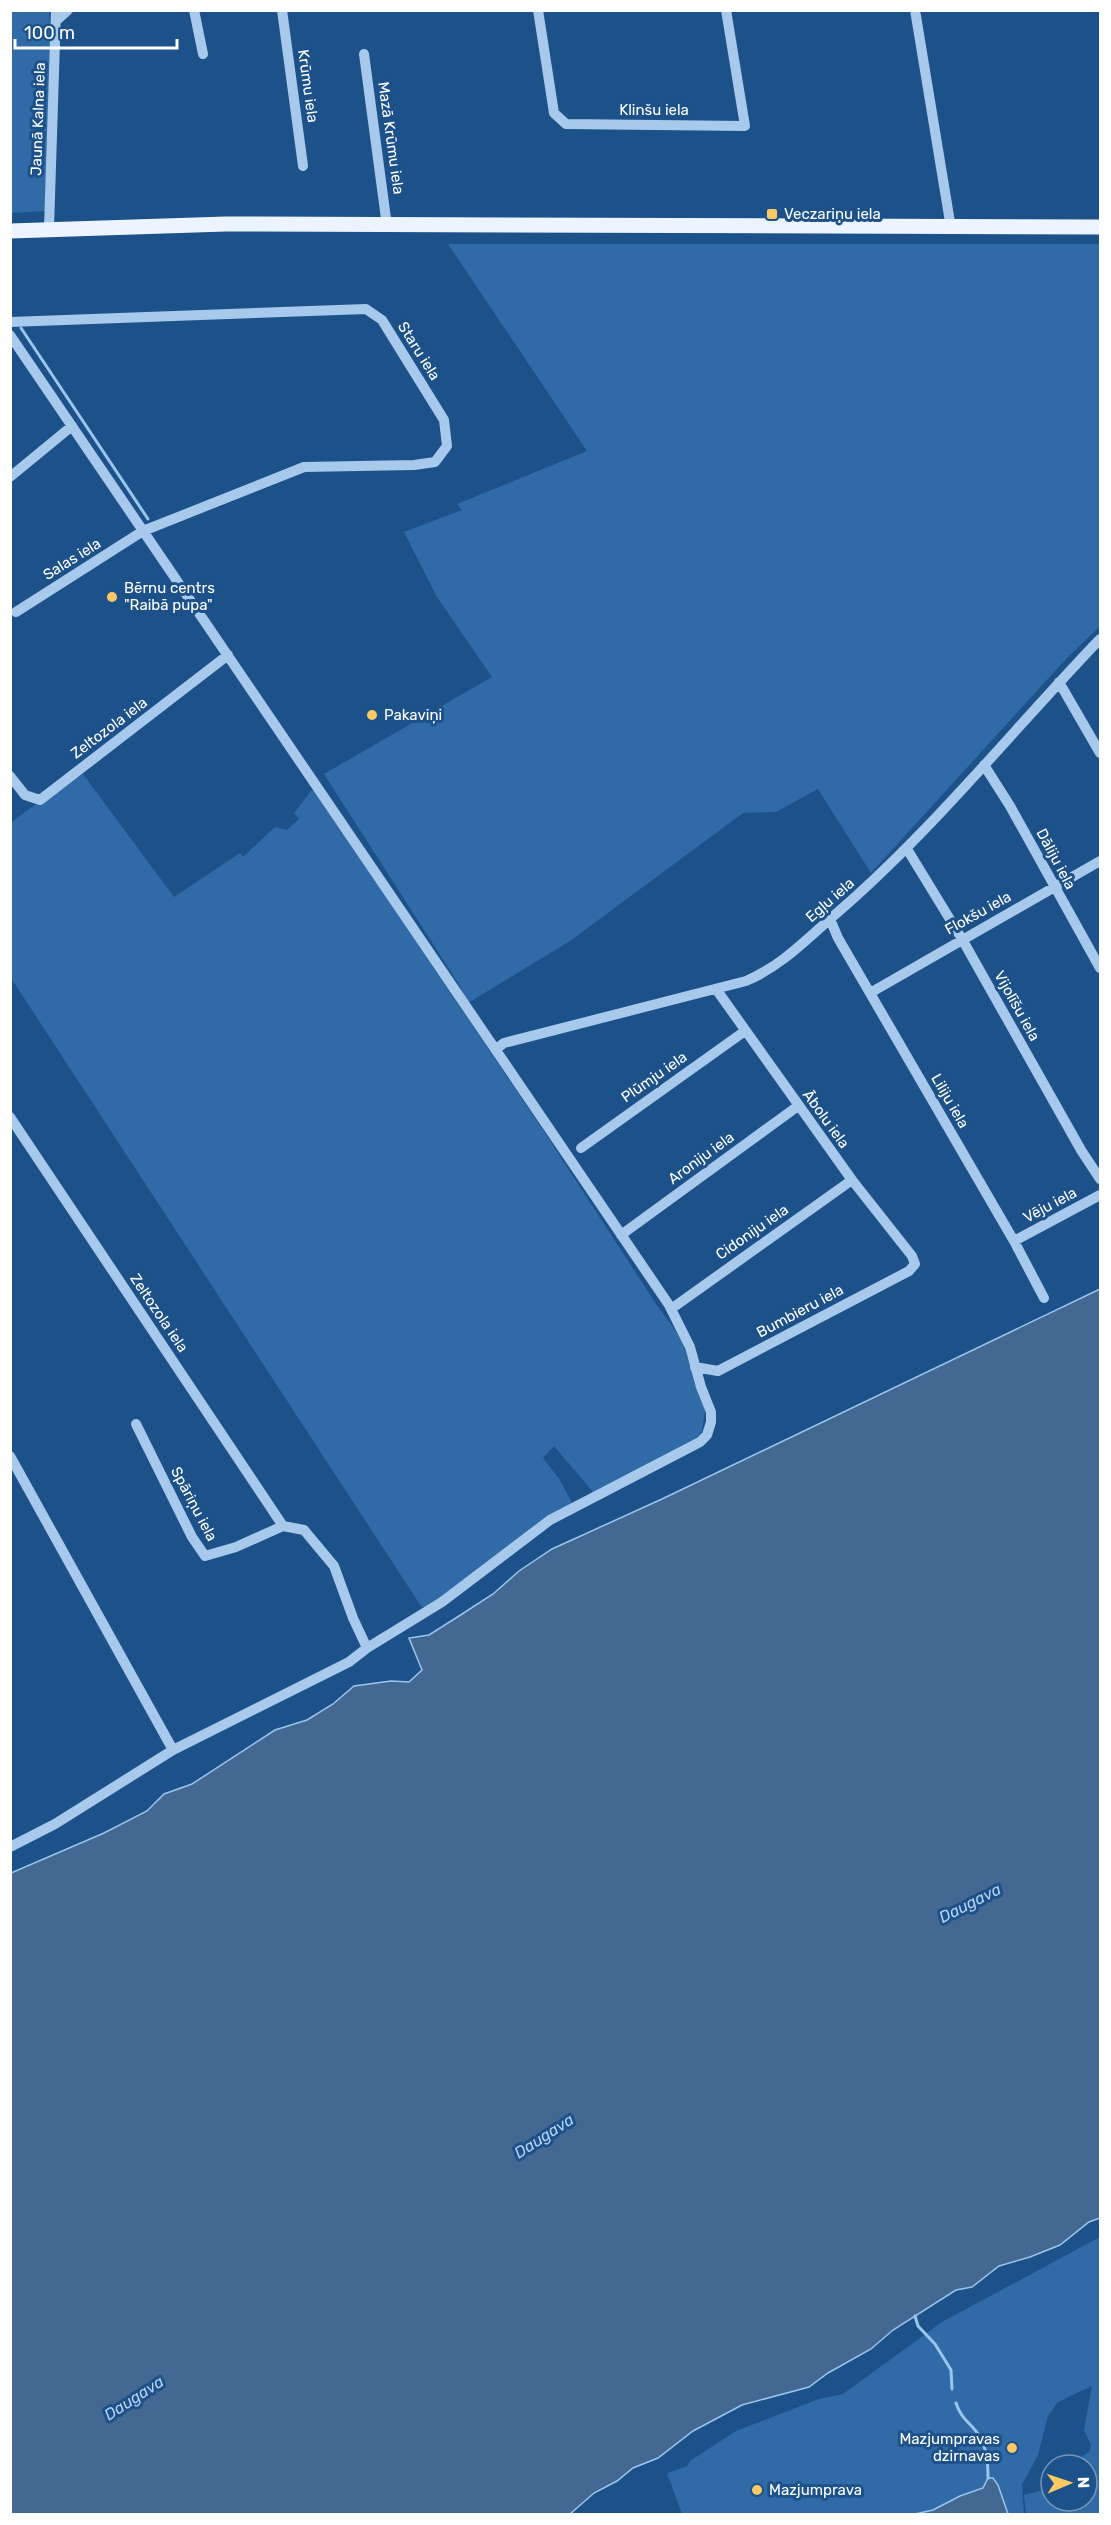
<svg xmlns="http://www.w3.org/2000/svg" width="1111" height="2525" viewBox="0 0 1111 2525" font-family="Rubik,sans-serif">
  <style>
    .green { fill: #306ba7 }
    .water { fill: #436992; stroke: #9ac5ee; stroke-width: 1.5 }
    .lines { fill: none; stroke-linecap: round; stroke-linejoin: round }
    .stream { stroke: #9ac5ee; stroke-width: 3 }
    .minor { stroke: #a7c9ec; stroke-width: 10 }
    .major { stroke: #ecf4ff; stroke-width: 15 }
    .poi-dot { fill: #fcc965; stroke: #1d5189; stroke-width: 2 }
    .labels { text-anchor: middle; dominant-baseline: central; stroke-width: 6; stroke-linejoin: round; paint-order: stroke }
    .street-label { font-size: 15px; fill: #fff; stroke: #1d5189 }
    .poi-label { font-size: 15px; fill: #fff; stroke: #1d5189; text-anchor: start }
    .water-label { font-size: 16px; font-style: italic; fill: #b3d3f3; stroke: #1d5189 }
  </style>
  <rect width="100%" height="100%" fill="#1d5189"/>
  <path class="green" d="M 10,11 L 49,11 L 52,48 L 45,211 L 11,213 Z
    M 448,244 L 1100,244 L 1100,626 L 1066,659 L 871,873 L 818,789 L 776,812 L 743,813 L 570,941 L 468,1003 L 460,986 L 324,774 L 492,677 L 437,597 L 404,532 L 462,510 L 457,504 L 587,451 Z
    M 83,774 L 174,897 L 240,853 L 243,857 L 275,827 L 287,830 L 299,819 L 294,813 L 311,791 L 314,791 L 543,1130 L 656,1304 L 681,1338 L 705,1411 L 702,1431 L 693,1444 L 593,1492 L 554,1446 L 543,1458 L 560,1480 L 572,1503 L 427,1608 L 421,1606 L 11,978 L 11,823 C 33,804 59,791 83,774 Z
    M 1100,2237 L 1100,2514 L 1026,2514 L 1024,2495 L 1051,2488 L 1051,2501 L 1087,2501 L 1087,2465 L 1070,2465 L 1090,2451 L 1091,2445 L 1084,2430 L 1092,2386 L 1058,2402 L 1048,2416 L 1038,2455 L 1022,2485 L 1024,2514 L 682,2514 L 667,2473 L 687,2466 L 690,2461 L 736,2431 L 819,2399 L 843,2394 L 942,2322 Z"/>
  <path class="water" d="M 1100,1289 L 1100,2218 L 1089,2222 L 1060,2245 L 1030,2257 L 999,2266 L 972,2287 L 956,2290 L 893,2330 L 871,2349 L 828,2373 L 809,2387 L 742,2405 L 693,2431 L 658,2458 L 633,2468 L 617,2481 L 594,2493 L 570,2514 L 11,2514 L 11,1873 L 104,1833 L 147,1811 L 164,1794 L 192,1784 L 275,1730 L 307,1720 L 333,1704 L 354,1686 L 391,1681 L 409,1682 L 422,1670 L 409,1638 L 429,1635 L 459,1616 L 493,1594 L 519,1571 L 552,1549 L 662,1499 Z
    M 988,2478 L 993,2478 L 998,2485 L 1008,2514 L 915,2514 L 933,2510 L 960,2496 L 983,2488 Z"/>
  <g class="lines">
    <path class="stream" d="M 21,328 L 148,519
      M 915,2316 L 918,2326 L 935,2344 L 951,2370 L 952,2389
      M 956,2403 C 962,2422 974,2424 981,2439 C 987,2450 988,2465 988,2478"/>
    <path class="minor" d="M 194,10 L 203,54
      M 282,10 L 303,166
      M 538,10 L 554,113 L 566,124 L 745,126 L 726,10
      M 915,10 L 951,228
      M 57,20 L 68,10
      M 364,54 L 387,226
      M 49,228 L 56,10
      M 10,322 L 366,309 L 382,320 L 444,420 L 447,446 L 435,462 L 414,465 L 304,467 L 143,531 L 16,612
      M 10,335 L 669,1305 L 690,1347 L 701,1387 L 711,1412 L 711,1422 L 707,1435 L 700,1442 L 550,1520 L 442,1602 L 367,1648 L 349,1662 L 173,1750 L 55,1824 L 10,1847
      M 10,477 L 72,426
      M 1059,682 L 1100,753
      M 984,765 L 1010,806 L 1100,968
      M 10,776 L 25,795 L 40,800 L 228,655
      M 907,849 L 962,939 L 1081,1150 L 1100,1179
      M 830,919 L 838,938 L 1014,1241 L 1044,1298
      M 870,993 L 1100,861
      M 496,1049 L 504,1043 L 746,981 C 779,967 803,943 830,919 C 929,835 1010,733 1100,639
      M 10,1117 L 283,1526
      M 581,1148 L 745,1031
      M 621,1235 L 798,1106
      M 1014,1241 L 1100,1195
      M 671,1309 L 852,1180
      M 695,1367 L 718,1371 L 909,1271 L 915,1264 L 912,1256 L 852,1180 L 716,989
      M 136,1424 L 192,1537 L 205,1556 L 236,1547 L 283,1526
      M 10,1456 L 173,1750
      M 283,1526 L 304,1530 L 334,1566 L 353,1618 L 367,1648"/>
    <path class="major" d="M 10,231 L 226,224 L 1100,227"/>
  </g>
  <g class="poi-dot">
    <rect x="766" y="208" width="12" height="12" rx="3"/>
    <circle cx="112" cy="597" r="6"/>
    <circle cx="372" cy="715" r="6"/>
    <circle cx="1012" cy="2448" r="6"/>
    <circle cx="757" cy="2490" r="6"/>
  </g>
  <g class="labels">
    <g class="street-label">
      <text transform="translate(308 86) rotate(82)">Krūmu iela</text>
      <text x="654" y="110">Klinšu iela</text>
      <text transform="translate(38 119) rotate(-88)">Jaunā Kalna iela</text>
      <text transform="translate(391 138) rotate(82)">Mazā Krūmu iela</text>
      <text transform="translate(419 351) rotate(58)">Staru iela</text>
      <text transform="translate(72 559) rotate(-32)">Salas iela</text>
      <text transform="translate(109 728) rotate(-37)">Zeltozola iela</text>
      <text transform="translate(1056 859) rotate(62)">Dāliju iela</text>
      <text transform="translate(830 900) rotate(-41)">Egļu iela</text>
      <text transform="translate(978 913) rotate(-29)">Flokšu iela</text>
      <text transform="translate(1017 1006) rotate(61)">Vijolīšu iela</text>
      <text transform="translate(654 1077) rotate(-35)">Plūmju iela</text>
      <text transform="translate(950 1101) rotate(60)">Liliju iela</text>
      <text transform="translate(826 1119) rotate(54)">Ābolu iela</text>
      <text transform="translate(701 1158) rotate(-36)">Aroniju iela</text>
      <text transform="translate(1050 1205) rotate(-28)">Vēju iela</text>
      <text transform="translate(752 1232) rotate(-35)">Cidoniju iela</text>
      <text transform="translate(800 1311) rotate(-28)">Bumbieru iela</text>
      <text transform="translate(159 1313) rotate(56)">Zeltozola iela</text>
      <text transform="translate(194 1504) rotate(62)">Spāriņu iela</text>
    </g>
    <g class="poi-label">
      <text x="784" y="214">Veczariņu iela</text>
      <text x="124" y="588">Bērnu centrs<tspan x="124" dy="17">"Raibā pupa"</tspan></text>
      <text x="384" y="715">Pakaviņi</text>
      <text x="1000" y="2439" text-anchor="end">Mazjumpravas<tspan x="1000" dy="17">dzirnavas</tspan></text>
      <text x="769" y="2490">Mazjumprava</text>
    </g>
    <g class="water-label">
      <text transform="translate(970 1903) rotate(-27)">Daugava</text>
      <text transform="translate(544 2136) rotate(-33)">Daugava</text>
      <text transform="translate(134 2398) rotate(-33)">Daugava</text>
    </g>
  </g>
  <rect width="1111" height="2525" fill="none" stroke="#ffffff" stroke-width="24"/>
  <g transform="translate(1069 2483) rotate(88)"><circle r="28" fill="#1d5189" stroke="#7797b8" stroke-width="1.5"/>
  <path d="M0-4.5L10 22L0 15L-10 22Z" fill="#fcc965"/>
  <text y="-9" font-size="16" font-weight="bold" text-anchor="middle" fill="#ffffff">N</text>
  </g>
  <path d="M15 39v9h162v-9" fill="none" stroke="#ffffff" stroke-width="3"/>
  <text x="24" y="39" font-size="18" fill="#ffffff" stroke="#1d5189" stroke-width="4.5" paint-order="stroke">100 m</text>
</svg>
